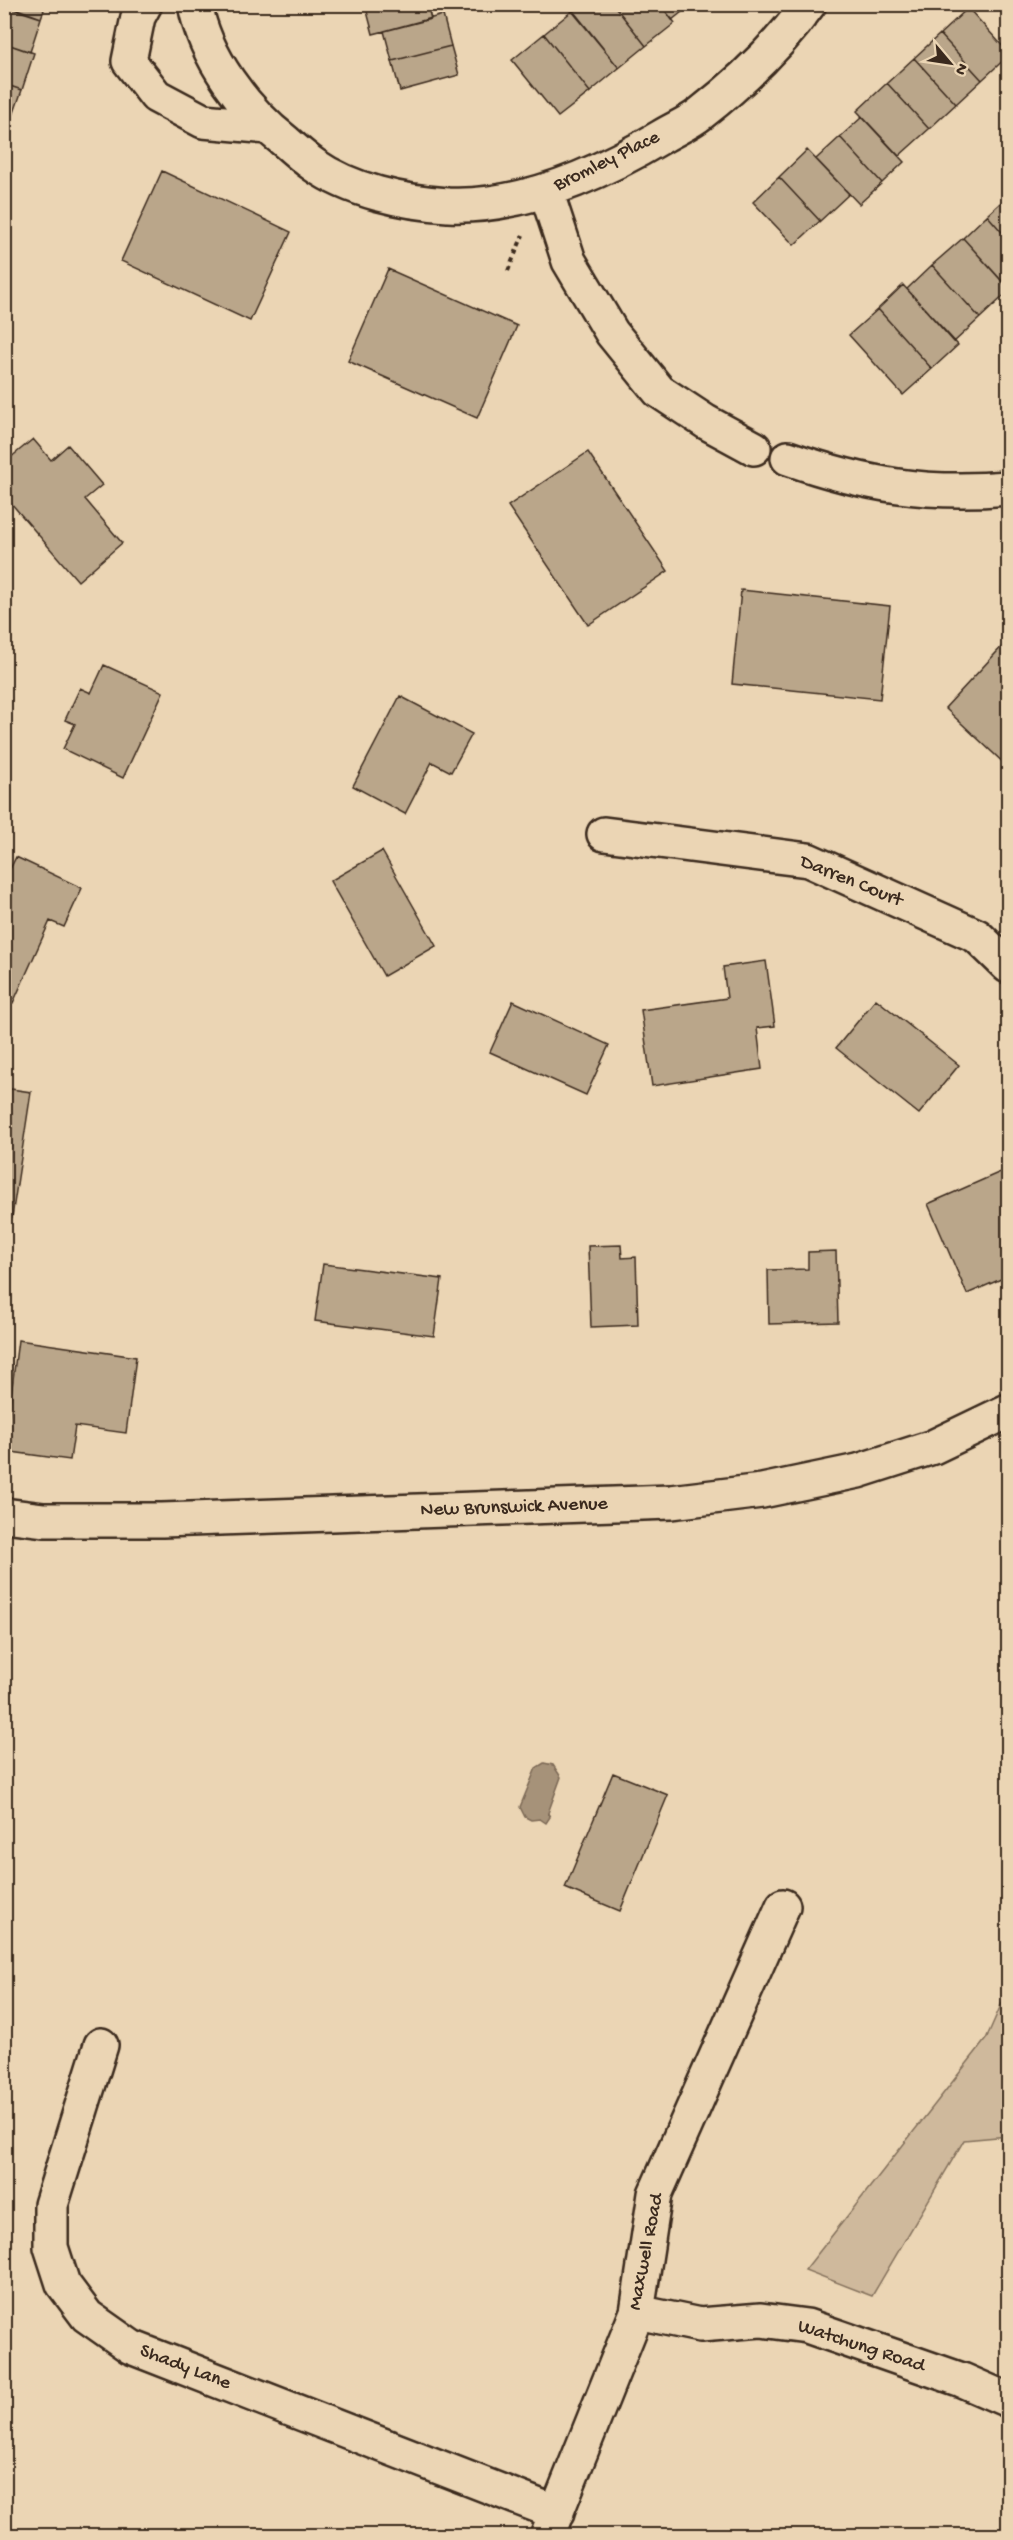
<svg xmlns="http://www.w3.org/2000/svg" width="1013" height="2540" viewBox="0 0 1013 2540" font-family="'Gochi Hand',sans-serif">
  <style>
    .green { fill: #cfb99c; stroke: #85725d; stroke-width: 1.5 }
    .water { fill: #a69279; stroke: #7b6855; stroke-width: 1.5 }
    .building { fill: #baa68a; stroke: #3b2a1e; stroke-width: 1.5 }
    .lines { fill: none; stroke-linecap: round; stroke-linejoin: round }
    .street-casing { stroke: #3b2a1e; stroke-width: 38 }
    .secondary-casing { stroke: #3b2a1e; stroke-width: 38 }
    .path { stroke: #3b2a1e; stroke-width: 4; stroke-dasharray: 4.5 4.5; stroke-linecap: butt }
    .street { stroke: #ebd5b4; stroke-width: 33 }
    .secondary { stroke: #ebd5b4; stroke-width: 33 }
    .labels { text-anchor: middle; dominant-baseline: central; stroke-width: 4.5; stroke-linejoin: round; paint-order: stroke }
    .street-label { font-size: 20px; fill: #3b2a1e; stroke: #ebd5b4 }
  </style>
  <rect width="100%" height="100%" fill="#ebd5b4"/>
  <filter id="ink" filterUnits="userSpaceOnUse"><feTurbulence type="fractalNoise" baseFrequency=".0167" numOctaves="2"/><feDisplacementMap in="SourceGraphic" scale="12" xChannelSelector="R" yChannelSelector="G"/><feConvolveMatrix kernelMatrix="1 2 1 2 8 2 1 2 1" color-interpolation-filters="sRGB"/></filter>
  <g filter="url(#ink)">
    <path class="green" d="M 1008,1989 L 1008,2136 L 964,2140 L 872,2296 L 805,2270 L 986,2039 Z"/>
    <path class="water" d="M 544,1763 L 553,1765 L 561,1777 L 548,1813 L 550,1817 L 546,1823 L 540,1819 L 531,1820 L 525,1817 L 520,1807 L 536,1768 Z"/>
    <path class="building" d="M 4,4 L 46,4 L 41,18 Z
      M 365,4 L 427,4 L 431,19 L 373,34 Z
      M 573,4 L 613,4 L 646,46 L 619,68 L 570,7 Z
      M 613,4 L 660,4 L 675,23 L 646,46 Z
      M 660,4 L 692,4 L 672,20 Z
      M 4,6 L 41,18 L 30,52 L 4,43 Z
      M 968,8 L 1008,52 L 1008,56 L 982,80 L 940,34 Z
      M 572,11 L 619,68 L 590,92 L 544,34 Z
      M 443,15 L 451,46 L 392,61 L 384,31 Z
      M 544,34 L 590,92 L 558,117 L 512,60 Z
      M 940,34 L 982,80 L 956,104 L 914,58 Z
      M 4,43 L 34,53 L 22,90 L 4,84 Z
      M 451,46 L 459,75 L 400,91 L 392,61 Z
      M 914,58 L 956,104 L 929,129 L 887,83 Z
      M 887,83 L 929,129 L 899,156 L 857,111 Z
      M 4,84 L 22,90 L 10,124 L 4,122 Z
      M 862,117 L 904,162 L 882,183 L 840,137 Z
      M 4,122 L 10,124 L 4,141 Z
      M 840,137 L 882,183 L 859,204 L 816,159 Z
      M 807,150 L 849,194 L 820,221 L 779,177 Z
      M 162,171 L 291,232 L 250,321 L 121,261 Z
      M 779,177 L 820,221 L 794,245 L 753,202 Z
      M 1008,179 L 1008,192 L 1002,185 Z
      M 1008,196 L 1008,239 L 987,215 Z
      M 987,215 L 1008,239 L 1008,277 L 1003,282 L 963,238 Z
      M 963,238 L 1008,288 L 1008,292 L 980,318 L 932,265 Z
      M 932,265 L 980,318 L 954,342 L 907,289 Z
      M 388,269 L 517,326 L 477,418 L 348,361 Z
      M 903,285 L 958,345 L 932,369 L 878,309 Z
      M 878,309 L 932,369 L 903,395 L 849,335 Z
      M 33,439 L 51,460 L 68,445 L 102,485 L 85,499 L 122,543 L 78,581 L 4,495 L 4,463 Z
      M 588,452 L 668,571 L 588,625 L 508,506 Z
      M 741,590 L 890,606 L 880,699 L 732,684 Z
      M 1008,640 L 1008,767 L 945,708 Z
      M 104,665 L 163,692 L 123,778 L 63,749 L 75,724 L 65,720 L 80,688 L 91,693 Z
      M 400,696 L 472,734 L 451,772 L 432,762 L 405,814 L 353,786 Z
      M 382,851 L 436,946 L 384,976 L 330,881 Z
      M 16,857 L 82,888 L 64,927 L 50,921 L 13,1003 L 4,999 L 4,881 Z
      M 766,961 L 775,1026 L 757,1028 L 762,1069 L 652,1086 L 641,1010 L 727,998 L 723,967 Z
      M 876,999 L 959,1065 L 919,1114 L 836,1048 Z
      M 513,1001 L 609,1045 L 586,1095 L 490,1052 Z
      M 4,1088 L 31,1092 L 12,1217 L 4,1216 Z
      M 1005,1170 L 1008,1178 L 1008,1276 L 967,1294 L 928,1204 Z
      M 621,1245 L 622,1258 L 636,1257 L 638,1325 L 591,1327 L 588,1246 Z
      M 836,1251 L 838,1322 L 769,1324 L 768,1270 L 808,1269 L 808,1252 Z
      M 323,1264 L 442,1279 L 434,1336 L 315,1321 Z
      M 18,1340 L 136,1357 L 126,1433 L 75,1426 L 70,1460 L 4,1451 Z
      M 613,1773 L 668,1795 L 620,1911 L 565,1888 Z"/>
    <g class="lines">
      <g class="street-casing">
        <path id="street" d="M 145,4 L 138,17 L 129,61 L 156,96 L 203,121 L 268,127
          M 195,4 C 205,58 244,109 286,142 C 295,150 304,158 314,165 C 351,191 403,202 448,205 C 522,208 599,174 661,137 C 674,129 689,123 700,114 C 741,82 779,46 809,4
          M 546,191 L 569,261 L 612,333 L 659,391 L 706,422 L 754,448
          M 788,458 C 865,485 927,495 1008,488
          M 604,834 L 808,860 L 977,936 L 1008,966
          M 101,2045 L 51,2205 L 51,2247 L 63,2284 L 87,2316 L 131,2347 L 557,2513
          M 637,2312 L 700,2325 L 761,2320 L 807,2326 L 962,2380 L 1008,2400
          M 547,2536 L 637,2312 L 655,2194 L 783,1906"/>
      </g>
      <g class="secondary-casing">
        <path id="secondary" d="M 4,1515 L 44,1520 L 162,1520 L 671,1502 L 762,1491 L 858,1471 L 933,1447 L 1008,1411"/>
      </g>
      <path class="path" d="M 508,271 L 523,235"/>
      <use href="#street" class="street"/>
      <use href="#secondary" class="secondary"/>
    </g>
  </g>
  <g class="labels">
    <g class="street-label">
      <text transform="translate(607 162) rotate(-26)">Bromley Place</text>
      <text transform="translate(851 882) rotate(22)">Darren Court</text>
      <text transform="translate(514 1508) rotate(-2)">New Brunswick Avenue</text>
      <text transform="translate(647 2252) rotate(-79)">Maxwell Road</text>
      <text transform="translate(861 2347) rotate(18)">Watchung Road</text>
      <text transform="translate(185 2368) rotate(21)">Shady Lane</text>
    </g>
  </g>
  <rect width="1013" height="2540" fill="none" stroke="#ebd5b4" stroke-width="24"/>
  <rect x="12" y="12" width="989" height="2516" fill="none" stroke="#3b2a1e" stroke-width="2" filter="url(#ink)"/>
  <g transform="translate(950 63) rotate(119)" stroke="#ebd5b4" stroke-width="4.5" paint-order="stroke">
  <path d="M0-4.5L10 22L0 15L-10 22Z" fill="#3b2a1e"/>
  <text y="-9" font-size="16" font-weight="bold" text-anchor="middle" fill="#3b2a1e">N</text>
  </g>
</svg>
